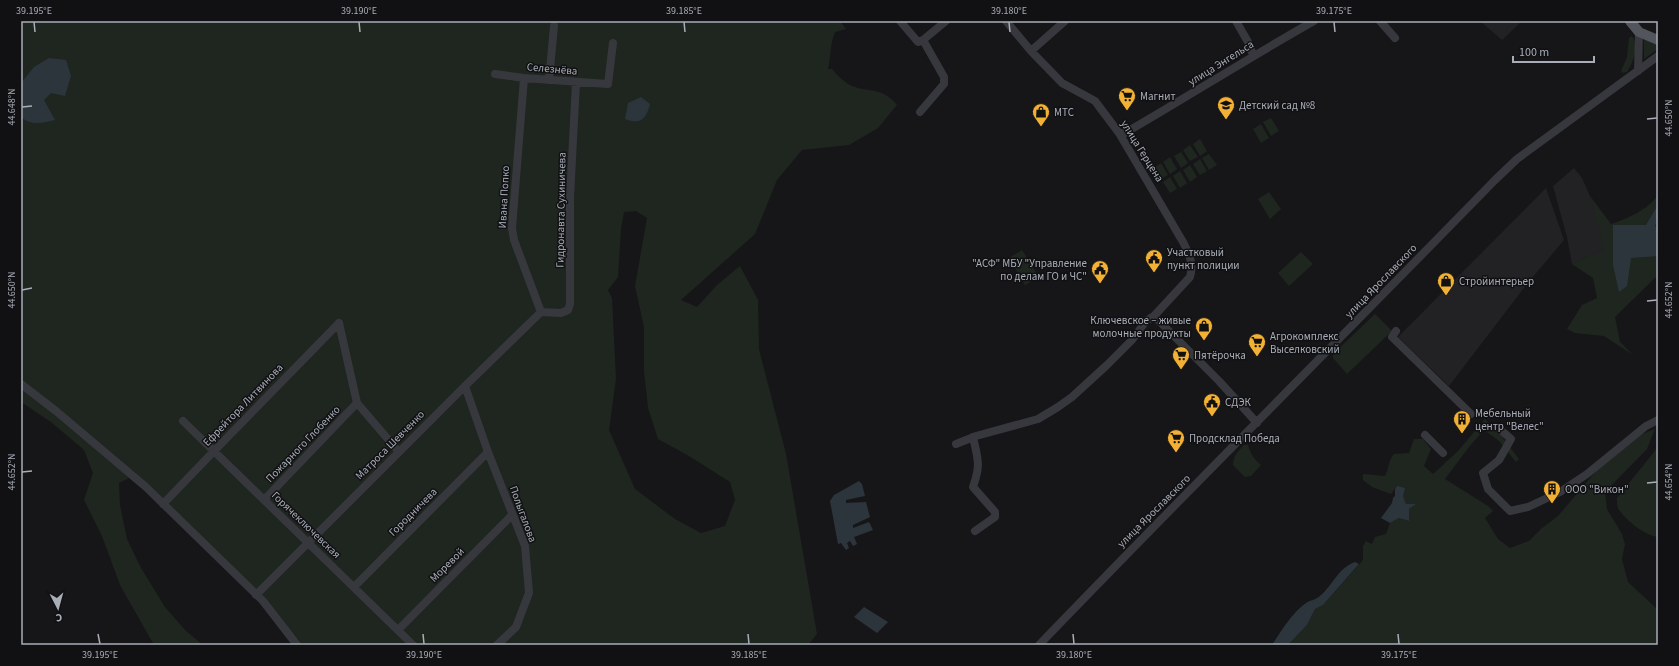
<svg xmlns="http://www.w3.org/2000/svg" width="1679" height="666" viewBox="0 0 1679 666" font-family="'Source Sans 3',sans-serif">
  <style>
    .built { fill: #222225 }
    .green { fill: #1e261f; fill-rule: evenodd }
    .water { fill: #2c353c }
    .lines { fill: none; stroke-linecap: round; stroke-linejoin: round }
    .minor { stroke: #37383d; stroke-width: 8 }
    .major { stroke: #53555c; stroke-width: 10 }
    .ticks { fill: none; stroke: #a8adb8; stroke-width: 1.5 }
    .labels { text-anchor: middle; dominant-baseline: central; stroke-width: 3; stroke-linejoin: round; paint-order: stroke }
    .street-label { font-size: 11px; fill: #a8adb8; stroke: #111113 }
    .poi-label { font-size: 11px; fill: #a8adb8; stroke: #111113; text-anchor: start }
    .neatline { fill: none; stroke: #a8adb8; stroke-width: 1.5 }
    .ticks-label { font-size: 10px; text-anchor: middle; fill: #a8adb8 }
  </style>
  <rect width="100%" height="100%" fill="#161618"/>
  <path class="built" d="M 1480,21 L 1522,21 L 1502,40 Z
    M 1574,168 L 1582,178 L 1590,196 L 1605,250 L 1572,264 L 1567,237 L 1553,186 Z
    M 1546,188 L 1564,240 L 1527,284 L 1449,386 L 1398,337 Z"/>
  <path class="green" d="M 21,21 L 840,21 L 846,29 L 835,32 C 830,44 831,56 828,69 L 832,69 C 837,75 842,80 848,84 C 867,94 881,85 897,105 L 878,128 L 849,145 L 802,150 L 777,180 L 755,234 L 681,300 L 697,307 L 717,285 L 740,266 L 758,300 L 759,349 L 786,454 L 817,634 L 808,645 L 300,645 L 200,537 L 129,478 L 119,483 L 120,505 L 127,539 L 141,568 L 165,607 L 185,630 L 203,645 L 154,645 L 120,585 L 102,536 L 84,500 L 93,473 L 84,450 L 51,422 L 21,402 ZM 636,211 L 647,218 L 635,286 L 644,327 L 644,371 L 648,408 L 658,439 L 689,456 L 730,482 L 735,500 L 725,526 L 701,533 L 675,519 L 635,489 L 609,430 L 616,379 L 612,298 L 608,290 L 618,277 L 621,229 L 624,212 Z
    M 1632,36 C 1640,46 1633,63 1627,72 L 1623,73 L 1621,71 L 1627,57 L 1629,38 Z
    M 1644,39 L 1658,44 L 1658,49 L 1644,59 Z
    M 1271,118 L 1279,131 L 1271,136 L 1263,122 Z
    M 1261,124 L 1269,138 L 1261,143 L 1253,129 Z
    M 1200,139 L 1207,151 L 1200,156 L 1193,144 Z
    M 1190,145 L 1198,157 L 1190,161 L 1183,150 Z
    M 1181,152 L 1188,163 L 1181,168 L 1174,156 Z
    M 1209,154 L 1217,165 L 1209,170 L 1202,158 Z
    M 1170,157 L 1177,169 L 1170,174 L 1163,162 Z
    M 1200,159 L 1207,171 L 1200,175 L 1193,164 Z
    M 1161,163 L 1168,175 L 1161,179 L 1154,168 Z
    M 1190,165 L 1197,177 L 1190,182 L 1183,170 Z
    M 1180,171 L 1187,183 L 1180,188 L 1173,176 Z
    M 1170,177 L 1177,189 L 1170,193 L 1163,182 Z
    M 1269,192 L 1281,209 L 1270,219 L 1258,199 Z
    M 1590,196 L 1611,224 C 1631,217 1643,212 1658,196 L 1658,275 L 1615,317 L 1620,342 L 1633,355 L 1604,336 L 1575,333 L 1567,329 L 1582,305 L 1597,298 L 1593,278 L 1572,264 L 1604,250 Z
    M 1022,250 L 1039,277 L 1025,285 L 1009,258 Z
    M 1301,252 L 1313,264 L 1289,286 L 1278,273 Z
    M 1375,314 L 1392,331 L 1347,374 L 1333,358 L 1333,354 Z
    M 1485,419 L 1496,429 L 1519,459 L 1516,462 L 1499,441 L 1484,430 L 1469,447 L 1445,479 L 1488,506 L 1493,511 L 1485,518 L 1498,539 L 1510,548 L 1529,541 L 1542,528 L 1558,516 L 1597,470 L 1642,434 L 1655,429 L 1647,449 L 1605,492 L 1607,509 L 1622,534 L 1625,544 L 1622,559 L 1628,582 L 1656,608 L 1658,608 L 1658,645 L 1288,645 L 1307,625 L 1315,609 L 1323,605 L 1363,560 L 1363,546 L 1366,541 L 1372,544 L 1375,537 L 1386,534 L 1390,523 L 1399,518 L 1409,521 L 1409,509 L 1415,504 L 1406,504 L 1397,486 L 1391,494 L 1372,487 L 1363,480 L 1363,474 L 1385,476 C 1389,468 1388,461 1394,454 L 1409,453 L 1414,439 L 1423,439 L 1431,449 L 1424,466 L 1433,474 L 1458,451 Z
    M 1244,445 L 1248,445 C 1250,453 1254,459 1261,465 L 1251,476 L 1245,477 L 1233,465 C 1233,456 1238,451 1244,445 Z
    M 1658,447 L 1658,537 C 1644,535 1627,521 1619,510 C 1617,507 1617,501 1617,498 Z"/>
  <path class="water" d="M 49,58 L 66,60 L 71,76 L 65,96 L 51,93 L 44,100 L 55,120 C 43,123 31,126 21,117 L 21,83 L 34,67 Z
    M 641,97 L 650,104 C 646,119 641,125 625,119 L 628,103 Z
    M 1658,205 L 1658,219 L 1655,226 L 1658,229 L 1658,256 L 1631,258 L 1627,286 L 1619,292 L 1613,265 L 1613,225 L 1646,225 Z
    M 859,481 L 862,484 L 865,496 L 846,500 L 846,503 L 866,502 L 870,517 L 853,525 L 853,528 L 869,522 L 873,530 L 854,537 L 857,544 L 853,546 L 850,541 L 847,543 L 849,548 L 846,550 L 841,543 L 838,544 L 830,501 L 834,495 Z
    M 1397,486 L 1405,488 L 1403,496 L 1406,504 L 1416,504 L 1409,509 L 1409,521 L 1399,518 L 1390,523 L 1381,518 L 1392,503 L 1393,498 L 1395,496 L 1395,489 Z
    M 1355,562 L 1359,564 L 1323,605 L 1315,609 L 1307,625 L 1288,645 L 1272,645 C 1281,631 1292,613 1306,603 C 1310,600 1316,600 1320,596 C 1333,585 1338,568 1355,562 Z
    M 864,607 L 888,622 L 877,633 L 854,617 Z"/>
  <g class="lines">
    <path class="minor" d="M 900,21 L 918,42 L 923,40 L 944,77 L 944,84 L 920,112
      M 1236,21 L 1248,42 L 1253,55
      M 1380,21 L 1395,38
      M 923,40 L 946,21
      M 1031,51 L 1065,21
      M 1638,71 L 1639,32
      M 495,74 L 524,78 L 608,84 L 613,43
      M 524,78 L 512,228 L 514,240 L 541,312
      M 549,80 L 554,26
      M 1119,133 L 1125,133 C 1189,96 1250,57 1314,21
      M 541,312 L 561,313 L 568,310 L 570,304 L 570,197 L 576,83
      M 1154,316 L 1219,381 L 1257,423
      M 339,323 L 357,403 L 399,452
      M 1396,331 L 1392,337 L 1471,414
      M 21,384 L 56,411 L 146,487 L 263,601 L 297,645
      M 465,386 L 488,452 L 525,546 L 529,593 L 516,627 L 497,645
      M 183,421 L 413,645
      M 1503,432 L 1511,439 L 1499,460 L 1483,473 L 1488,489 L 1510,511 L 1528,507 L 1560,492 L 1587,474 L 1646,426 L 1658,420
      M 1425,435 L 1443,453
      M 973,437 C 978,460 981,464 973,487 L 995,512 L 995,517 L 975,531
      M 956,444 L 976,436 L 1038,419 L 1058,407 L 1072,397 L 1107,365 L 1132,340 L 1146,321 L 1154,316 L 1190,277 C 1194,263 1189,254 1183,242 L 1119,133 L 1095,101 L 1062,83 L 1031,51 L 1006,21
      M 264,500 L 357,403
      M 163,504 L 214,451 L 339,323
      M 354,587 L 488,452
      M 256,595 L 465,386 L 541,312
      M 398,630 L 512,515
      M 1039,645 C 1189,489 1343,336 1495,180 L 1517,159 L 1658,56"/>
    <path class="major" d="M 1630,21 L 1639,32 L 1658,40"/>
  </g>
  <path class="ticks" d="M 34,22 L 35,32M 359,22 L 360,32M 684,22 L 685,32M 1009,22 L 1010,32M 1334,22 L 1335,32M 22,107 L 32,106M 1647,119 L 1657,118M 22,290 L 32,288M 1647,301 L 1657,300M 22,472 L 32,471M 1647,483 L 1657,482M 98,634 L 100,644M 423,634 L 424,644M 748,634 L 749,644M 1073,634 L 1074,644M 1398,634 L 1399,644"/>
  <defs>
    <g id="supermarket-pin" transform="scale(0.9)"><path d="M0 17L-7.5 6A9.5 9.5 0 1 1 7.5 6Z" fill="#f2b134" stroke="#111113"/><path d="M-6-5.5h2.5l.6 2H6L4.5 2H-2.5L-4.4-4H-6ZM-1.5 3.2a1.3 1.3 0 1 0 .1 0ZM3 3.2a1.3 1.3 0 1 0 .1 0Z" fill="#111"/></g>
    <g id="school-pin" transform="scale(0.9)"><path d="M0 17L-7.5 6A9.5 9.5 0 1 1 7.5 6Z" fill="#f2b134" stroke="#111113"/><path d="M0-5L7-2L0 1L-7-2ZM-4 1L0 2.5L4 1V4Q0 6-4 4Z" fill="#111"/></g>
    <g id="shop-pin" transform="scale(0.9)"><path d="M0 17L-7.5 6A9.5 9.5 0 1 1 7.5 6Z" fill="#f2b134" stroke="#111113"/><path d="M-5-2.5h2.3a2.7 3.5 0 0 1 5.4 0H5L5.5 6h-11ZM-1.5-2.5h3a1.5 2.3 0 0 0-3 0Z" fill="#111"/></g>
    <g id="civic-pin" transform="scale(0.9)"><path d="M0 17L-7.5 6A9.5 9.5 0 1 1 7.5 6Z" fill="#f2b134" stroke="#111113"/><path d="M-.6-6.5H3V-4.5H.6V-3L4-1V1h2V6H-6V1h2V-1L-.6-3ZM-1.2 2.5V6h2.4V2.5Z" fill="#111"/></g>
    <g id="building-pin" transform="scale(0.9)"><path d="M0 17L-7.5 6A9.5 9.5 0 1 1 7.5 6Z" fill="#f2b134" stroke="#111113"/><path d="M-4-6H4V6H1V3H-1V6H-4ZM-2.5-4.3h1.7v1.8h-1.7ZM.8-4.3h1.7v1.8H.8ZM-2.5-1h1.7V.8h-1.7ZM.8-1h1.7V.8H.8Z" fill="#111"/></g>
  </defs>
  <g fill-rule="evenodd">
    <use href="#supermarket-pin" x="1127" y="96"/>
    <use href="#school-pin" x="1226" y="105"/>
    <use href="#shop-pin" x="1041" y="112"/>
    <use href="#civic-pin" x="1154" y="258"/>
    <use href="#civic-pin" x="1100" y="269"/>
    <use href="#shop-pin" x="1446" y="281"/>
    <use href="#shop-pin" x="1204" y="326"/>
    <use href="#supermarket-pin" x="1257" y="342"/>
    <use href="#supermarket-pin" x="1181" y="355"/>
    <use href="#civic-pin" x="1212" y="402"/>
    <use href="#building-pin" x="1462" y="419"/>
    <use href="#supermarket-pin" x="1176" y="438"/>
    <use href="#building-pin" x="1552" y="489"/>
  </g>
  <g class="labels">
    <g class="street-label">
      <text transform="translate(1221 63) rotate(-32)">улица Энгельса</text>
      <text transform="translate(552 69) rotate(5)">Селезнёва</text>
      <text transform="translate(1142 151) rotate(58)">улица Герцена</text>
      <text transform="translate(504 197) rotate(-87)">Ивана Попко</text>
      <text transform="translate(561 210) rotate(-89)">Гидронавта Сухиничева</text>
      <text transform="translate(1381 281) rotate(-46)">улица Ярославского</text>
      <text transform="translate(243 405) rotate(-46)">Ефрейтора Литвинова</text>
      <text transform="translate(303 444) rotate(-46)">Пожарного Глобенко</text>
      <text transform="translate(390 445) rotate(-45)">Матроса Шевченко</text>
      <text transform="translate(1154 511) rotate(-45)">улица Ярославского</text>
      <text transform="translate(413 512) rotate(-45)">Городничева</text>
      <text transform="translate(523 514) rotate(70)">Полыгалова</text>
      <text transform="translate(306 525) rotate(44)">Горячеключевская</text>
      <text transform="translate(447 565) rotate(-45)">Моревой</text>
    </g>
    <g class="poi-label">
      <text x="1140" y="96">Магнит</text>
      <text x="1239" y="105">Детский сад №8</text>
      <text x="1054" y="112">МТС</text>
      <text x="1167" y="252">Участковый<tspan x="1167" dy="13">пункт полиции</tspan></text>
      <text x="1087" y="263" text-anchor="end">"АСФ" МБУ "Управление<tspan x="1087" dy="13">по делам ГО и ЧС"</tspan></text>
      <text x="1459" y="281">Стройинтерьер</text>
      <text x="1191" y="320" text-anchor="end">Ключевское – живые<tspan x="1191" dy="13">молочные продукты</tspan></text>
      <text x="1270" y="336">Агрокомплекс<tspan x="1270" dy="13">Выселковский</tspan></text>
      <text x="1194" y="355">Пятёрочка</text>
      <text x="1225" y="402">СДЭК</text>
      <text x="1475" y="413">Мебельный<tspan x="1475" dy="13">центр "Велес"</tspan></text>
      <text x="1189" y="438">Продсклад Победа</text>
      <text x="1565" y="489">ООО "Викон"</text>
    </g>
  </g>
  <rect width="1679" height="666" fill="none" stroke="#111113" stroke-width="44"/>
  <g transform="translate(58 608) rotate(174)" stroke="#111113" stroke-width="3" paint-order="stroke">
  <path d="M0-3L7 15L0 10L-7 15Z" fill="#a8adb8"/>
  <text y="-6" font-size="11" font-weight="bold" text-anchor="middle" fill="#a8adb8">С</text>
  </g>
  <path d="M1513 56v6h81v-6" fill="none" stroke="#a8adb8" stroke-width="2"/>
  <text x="1519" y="56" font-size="12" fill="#a8adb8" stroke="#111113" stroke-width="3" paint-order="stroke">100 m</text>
  <rect x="22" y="22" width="1635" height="622" class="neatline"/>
  <g class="ticks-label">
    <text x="34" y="14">39.195°E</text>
    <text x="359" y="14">39.190°E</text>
    <text x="684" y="14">39.185°E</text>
    <text x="1009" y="14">39.180°E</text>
    <text x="1334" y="14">39.175°E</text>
    <text transform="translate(11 107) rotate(-90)" y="4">44.648°N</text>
    <text transform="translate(1668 118) rotate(-90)" y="4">44.650°N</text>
    <text transform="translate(11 290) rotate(-90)" y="4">44.650°N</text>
    <text transform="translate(1668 300) rotate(-90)" y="4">44.652°N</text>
    <text transform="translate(11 472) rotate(-90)" y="4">44.652°N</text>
    <text transform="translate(1668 482) rotate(-90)" y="4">44.654°N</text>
    <text x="100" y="658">39.195°E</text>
    <text x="424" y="658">39.190°E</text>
    <text x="749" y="658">39.185°E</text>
    <text x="1074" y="658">39.180°E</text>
    <text x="1399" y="658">39.175°E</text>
  </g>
</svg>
